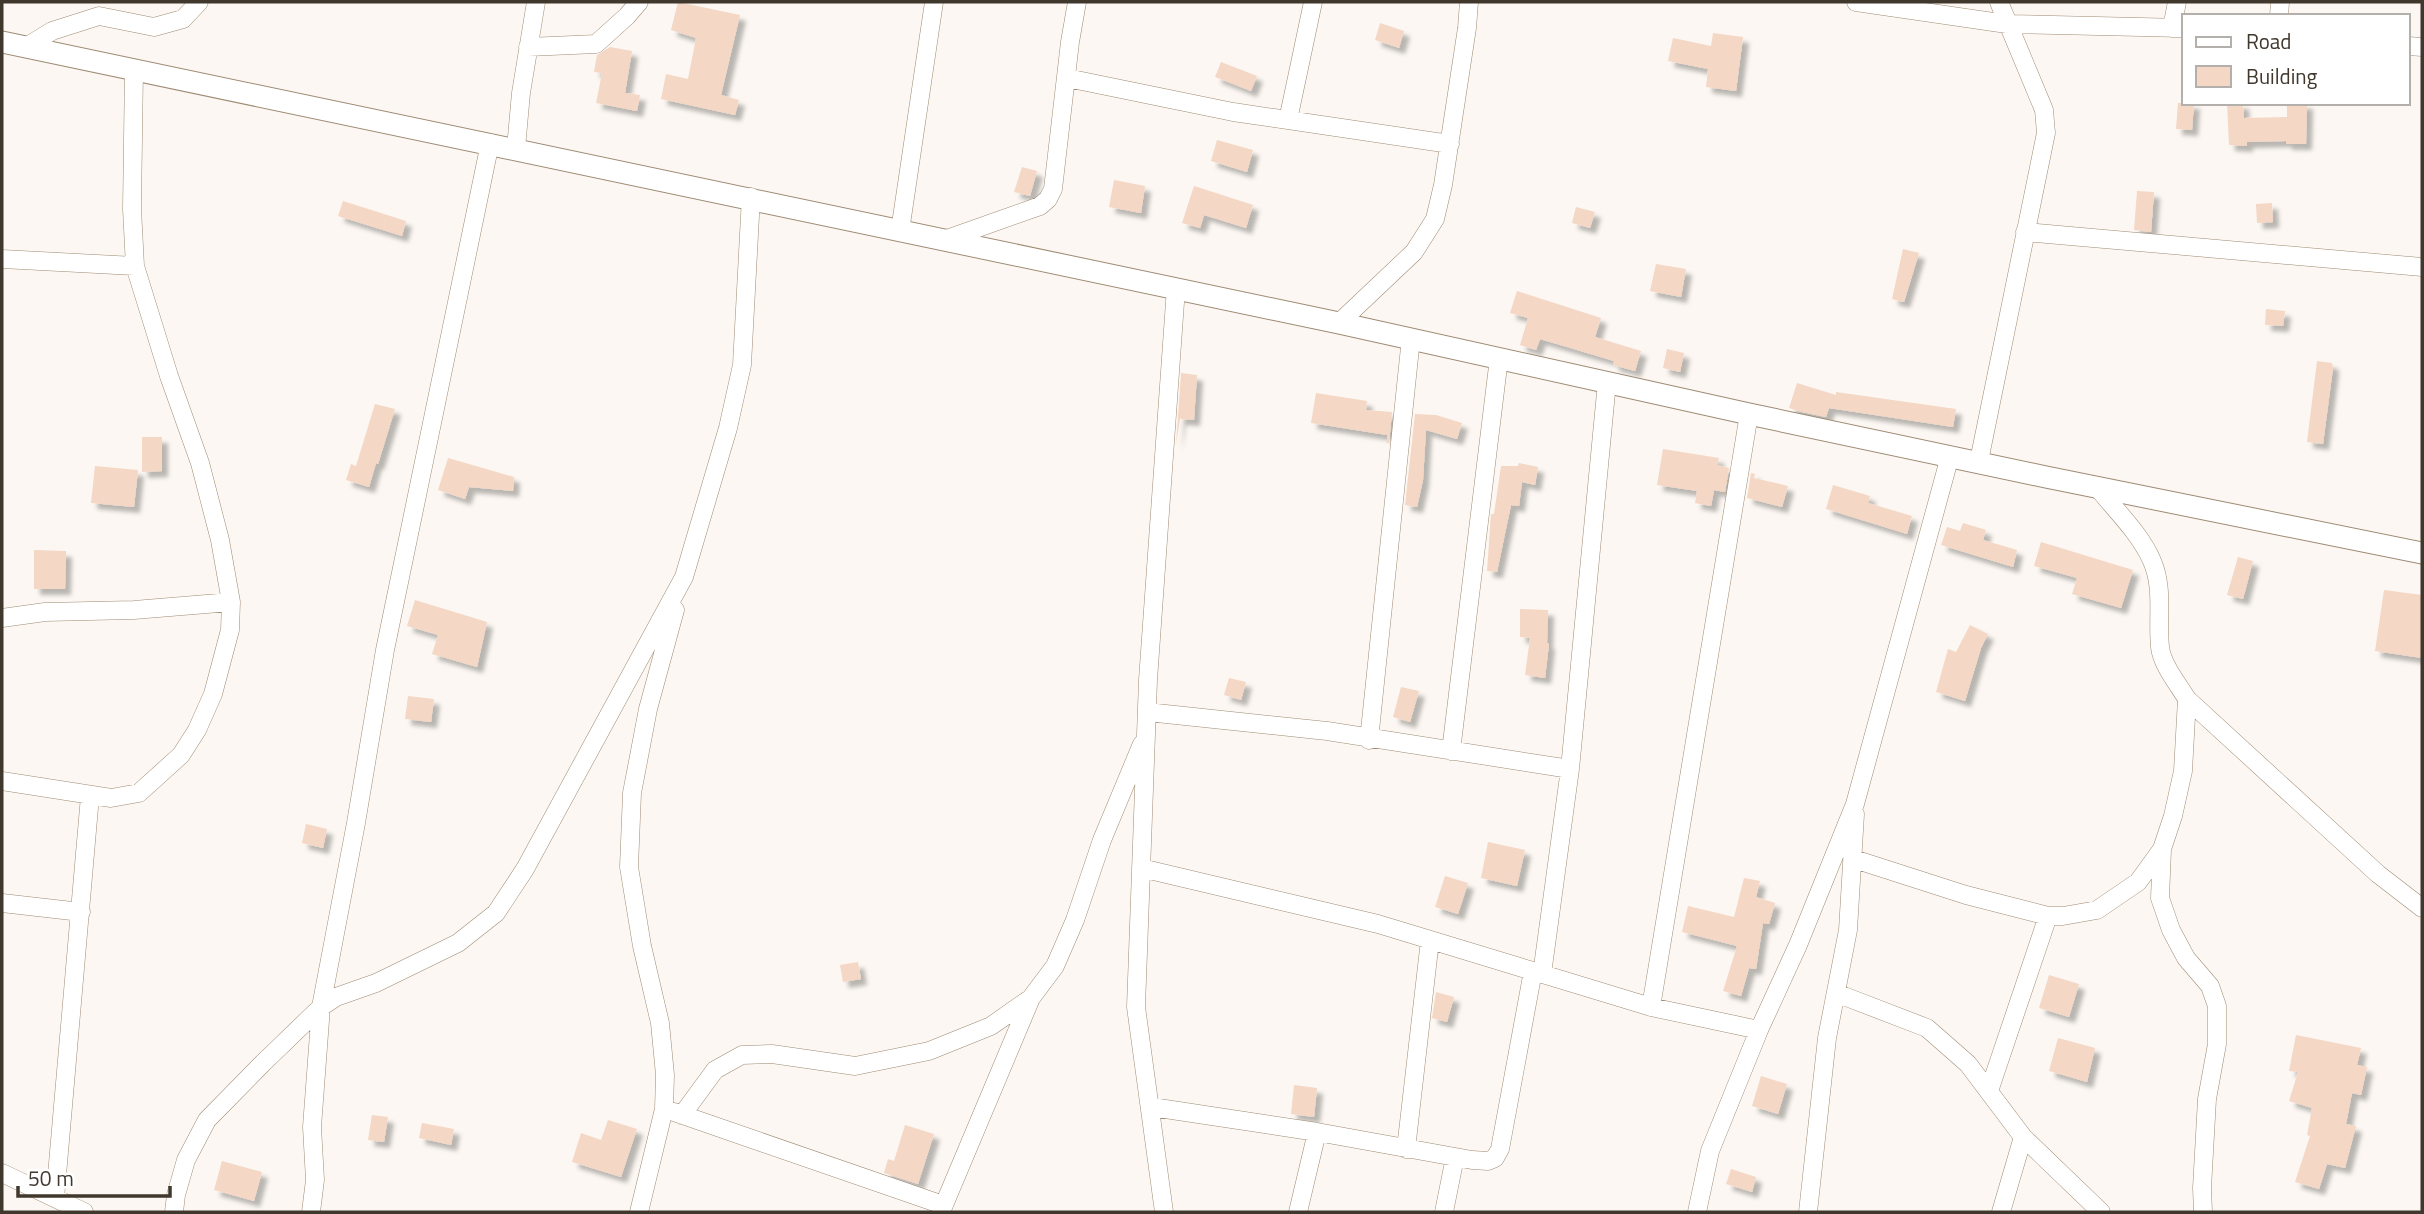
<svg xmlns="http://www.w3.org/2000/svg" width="2424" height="1214" viewBox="0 0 2424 1214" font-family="'Titillium Web',sans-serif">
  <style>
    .building { fill: #f4d7c5; filter: url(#shadow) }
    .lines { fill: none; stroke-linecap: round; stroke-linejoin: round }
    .minor-casing { stroke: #9f8b74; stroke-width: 19 }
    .tertiary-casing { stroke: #9f8b74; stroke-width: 23 }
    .minor { stroke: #fff; stroke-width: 18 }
    .tertiary { stroke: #fff; stroke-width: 21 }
  </style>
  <defs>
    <filter id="shadow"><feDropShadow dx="6" dy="6" stdDeviation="2" flood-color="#0004"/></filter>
  </defs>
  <rect width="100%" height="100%" fill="#fcf7f2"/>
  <path class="building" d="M 678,2 L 740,15 L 721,95 L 739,100 L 735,115 L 661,99 L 666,74 L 688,79 L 696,38 L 671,30 Z
    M 1380,23 L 1404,31 L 1399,48 L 1375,40 Z
    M 1713,33 L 1743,37 L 1736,91 L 1706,87 L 1708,69 L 1668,61 L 1673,38 L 1711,46 Z
    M 610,47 L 632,51 L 625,93 L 640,95 L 637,111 L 596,103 L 602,73 L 594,72 L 597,55 Z
    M 1221,62 L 1257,76 L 1251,91 L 1215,77 Z
    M 2178,103 L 2194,103 L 2192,130 L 2176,129 Z
    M 2227,103 L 2243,103 L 2244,118 L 2287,117 L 2287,103 L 2307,103 L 2306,144 L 2286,144 L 2286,141 L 2247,142 L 2247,146 L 2229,145 Z
    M 1217,140 L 1253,150 L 1247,172 L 1211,161 Z
    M 1022,167 L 1037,171 L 1030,196 L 1014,192 Z
    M 1114,180 L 1145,186 L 1141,213 L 1109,207 Z
    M 1194,186 L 1253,205 L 1246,228 L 1204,215 L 1200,228 L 1182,223 Z
    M 2137,191 L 2154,192 L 2151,232 L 2134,230 Z
    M 343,201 L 406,221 L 402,236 L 338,216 Z
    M 2272,203 L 2273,222 L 2257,223 L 2256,204 Z
    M 1576,207 L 1595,212 L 1590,228 L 1572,223 Z
    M 1903,249 L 1919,253 L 1904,302 L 1892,299 Z
    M 1656,264 L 1686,269 L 1681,297 L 1650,291 Z
    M 1517,291 L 1601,318 L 1595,337 L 1641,351 L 1635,371 L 1613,365 L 1614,361 L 1540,339 L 1536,350 L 1520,345 L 1528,318 L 1510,313 Z
    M 2266,309 L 2285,311 L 2283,326 L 2265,325 Z
    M 1667,349 L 1684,353 L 1680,372 L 1663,368 Z
    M 2317,361 L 2332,363 L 2333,368 L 2323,444 L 2307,442 Z
    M 1181,373 L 1197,375 L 1194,420 L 1180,419 L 1176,445 Z
    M 1797,383 L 1836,395 L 1836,392 L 1956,409 L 1953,427 L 1829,408 L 1826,417 L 1802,412 L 1789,408 Z
    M 1316,393 L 1367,401 L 1366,410 L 1392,412 L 1389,443 L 1387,443 L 1387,435 L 1311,423 Z
    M 375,404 L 395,409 L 378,464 L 376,463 L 369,487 L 346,480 L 351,464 L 356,466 Z
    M 1415,414 L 1436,415 L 1462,423 L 1457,439 L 1426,430 L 1423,480 L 1417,507 L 1405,505 Z
    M 142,437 L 162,437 L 162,471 L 142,472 Z
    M 1663,449 L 1719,458 L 1717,465 L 1729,468 L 1725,492 L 1714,490 L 1711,506 L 1695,503 L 1697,491 L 1657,485 Z
    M 448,458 L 514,477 L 513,491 L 469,487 L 465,499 L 438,490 Z
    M 1519,463 L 1538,467 L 1535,485 L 1522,482 L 1519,506 L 1511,505 L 1497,572 L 1487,571 L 1491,514 L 1494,514 L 1501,466 L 1518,466 Z
    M 95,466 L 138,470 L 134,507 L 91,503 Z
    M 1751,473 L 1755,474 L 1754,478 L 1788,486 L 1782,507 L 1747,498 Z
    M 1833,485 L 1870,496 L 1868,503 L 1912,516 L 1907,534 L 1826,509 Z
    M 1963,523 L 1986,530 L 1983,540 L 2017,550 L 2013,567 L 1941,545 L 1947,527 L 1960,531 Z
    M 2041,542 L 2133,570 L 2121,608 L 2072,594 L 2077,578 L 2034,566 Z
    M 34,550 L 66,551 L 65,589 L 34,589 Z
    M 2238,557 L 2253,561 L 2243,599 L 2227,595 Z
    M 2384,590 L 2422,595 L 2422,658 L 2375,651 Z
    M 415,600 L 487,622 L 477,667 L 432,654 L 438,635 L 407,626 Z
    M 1520,609 L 1548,610 L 1547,643 L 1549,644 L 1545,678 L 1525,675 L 1530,638 L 1520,637 Z
    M 1970,625 L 1988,634 L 1981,648 L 1965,701 L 1936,692 L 1948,649 L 1956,652 Z
    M 1229,678 L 1246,682 L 1241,700 L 1224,695 Z
    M 1401,687 L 1419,691 L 1410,722 L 1393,717 Z
    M 408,696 L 434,699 L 431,722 L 405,719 Z
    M 306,824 L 327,829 L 323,848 L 302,843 Z
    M 1488,842 L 1525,850 L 1517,886 L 1481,878 Z
    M 1445,876 L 1468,883 L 1458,914 L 1435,907 Z
    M 1744,878 L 1760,881 L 1756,897 L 1775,903 L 1769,924 L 1763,923 L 1756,969 L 1749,968 L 1741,996 L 1723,991 L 1737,946 L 1682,932 L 1688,906 L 1734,917 Z
    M 858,962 L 861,979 L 843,982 L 840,965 Z
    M 2049,975 L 2079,984 L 2069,1017 L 2039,1008 Z
    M 1436,992 L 1454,997 L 1447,1022 L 1432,1018 Z
    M 2296,1035 L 2361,1048 L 2357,1065 L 2367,1067 L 2361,1095 L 2352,1093 L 2346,1124 L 2356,1126 L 2345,1168 L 2327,1164 L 2319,1189 L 2295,1182 L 2310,1136 L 2307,1135 L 2312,1108 L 2289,1101 L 2298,1072 L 2289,1071 Z
    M 2058,1038 L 2095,1048 L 2087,1082 L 2049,1071 Z
    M 1761,1076 L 1787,1084 L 1778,1114 L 1752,1106 Z
    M 1294,1085 L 1317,1088 L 1314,1117 L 1291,1114 Z
    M 372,1115 L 388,1117 L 384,1142 L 368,1140 Z
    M 608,1120 L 637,1129 L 621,1177 L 572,1162 L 581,1133 L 601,1140 Z
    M 422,1123 L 454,1129 L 451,1145 L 419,1138 Z
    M 905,1125 L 934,1134 L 918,1184 L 884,1173 L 888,1159 L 894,1161 Z
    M 222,1161 L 262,1172 L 254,1201 L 214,1190 Z
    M 1731,1169 L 1756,1177 L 1752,1192 L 1726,1184 Z"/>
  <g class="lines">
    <g class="minor-casing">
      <path id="minor" d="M 1856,2 L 2007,24 L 2184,28
        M 2279,16 L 2280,2
        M 2172,28 L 2177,2
        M 2408,46 L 2422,47
        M 26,47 L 52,31 L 99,16 L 154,27 L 183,19 L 199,2
        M 528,47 L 596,44 L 627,16 L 639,2
        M 1067,78 L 1233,112 L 1450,144
        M 1288,120 L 1313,2
        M 516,148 L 521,93 L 536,2
        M 900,231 L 934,2
        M 2025,232 L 2422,267
        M 944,240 L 1040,206 L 1048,199 L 1053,189 L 1070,42 L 1077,2
        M 2,259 L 135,266
        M 1339,323 L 1414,252 L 1435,219 L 1443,185 L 1467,28 L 1469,2
        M 1979,461 L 2046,133 L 2044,110 L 1999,2
        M 2097,487 C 2115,510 2140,533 2152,561 C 2164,588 2157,618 2160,647 C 2162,665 2178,684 2187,699 L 2378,874 L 2422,908
        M 2,618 L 45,612 L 134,610 L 231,602
        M 1147,712 L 1327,731 L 1570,769
        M 1369,740 L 1411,338
        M 1451,751 L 1499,358
        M 2,781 L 111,798 L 139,793 L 181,755 L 197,730 L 213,694 L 230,630 L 231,602 L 220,540 L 200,463 L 169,376 L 135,266 L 132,209 L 134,69
        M 2162,849 L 2160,898 L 2171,930 L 2186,958 L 2210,986 L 2217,1006 L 2217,1044 L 2207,1099 L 2202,1188 L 2203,1212
        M 1854,859 L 1966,895 L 2048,916 L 2063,916 L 2097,910 L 2138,882 L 2162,849 L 2173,816 L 2183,771 L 2187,699
        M 1141,868 L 1378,924 L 1651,1007 L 1759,1030
        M 2,903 L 81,912
        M 1542,974 L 1570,769 L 1607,382
        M 1836,993 L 1927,1028 L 1968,1064 L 2023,1137 L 2101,1212
        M 1651,1007 L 1749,414
        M 1989,1091 L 2048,916
        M 1152,1107 L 1317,1132 L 1472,1160 L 1488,1161 L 1495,1158 L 1500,1149 L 1533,971
        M 674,1112 L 943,1205
        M 682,1115 L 715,1070 L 742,1055 L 772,1054 L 855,1066 L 929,1051 L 991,1026 L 1031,998 L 1055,966 L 1075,920 L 1102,840 L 1142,744
        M 1406,1149 L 1430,940
        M 2,1173 L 84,1212
        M 55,1198 L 90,796
        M 174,1212 L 176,1195 L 186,1160 L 207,1120 L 263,1063 L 321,1007 L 336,997 L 376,983 L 458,943 L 496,913 L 525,869 L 684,577 L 728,428 L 742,365 L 751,197
        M 311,1212 L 315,1180 L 312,1127 L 321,1007 L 356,823 L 385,650 L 490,143
        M 639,1212 L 664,1109 L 665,1075 L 660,1023 L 642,946 L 629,867 L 632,793 L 648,709 L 675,610
        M 941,1212 L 1031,998
        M 1164,1212 L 1136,1007 L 1148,680 L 1176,288
        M 1298,1212 L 1317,1132
        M 1444,1212 L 1455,1157
        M 1697,1212 L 1710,1151 L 1759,1030 L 1798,945 L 1855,804 L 1950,456
        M 1808,1212 L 1827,1038 L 1848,930 L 1855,814
        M 2001,1212 L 2023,1137"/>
    </g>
    <g class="tertiary-casing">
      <path id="tertiary" d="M 2,42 L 1339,323 L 1749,414 L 2046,477 L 2422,553"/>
    </g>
    <use href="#minor" class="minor"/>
    <use href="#tertiary" class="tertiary"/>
  </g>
  <rect width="2424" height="1214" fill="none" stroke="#40372d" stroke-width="7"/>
  <rect x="2182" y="14" width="228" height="91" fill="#ffffff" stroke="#b3afab" stroke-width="2"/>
  <rect x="2196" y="37" width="35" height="10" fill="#ffffff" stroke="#b3afab" stroke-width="2"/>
  <text x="2246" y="49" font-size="21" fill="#40372d">Road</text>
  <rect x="2196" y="66" width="35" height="21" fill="#f4d7c5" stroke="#b3afab" stroke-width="2"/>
  <text x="2246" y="84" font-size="21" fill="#40372d">Building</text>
  <path d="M18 1186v10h152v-10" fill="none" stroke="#40372d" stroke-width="3.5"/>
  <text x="28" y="1186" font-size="21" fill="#40372d" stroke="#ffffff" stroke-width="5" paint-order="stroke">50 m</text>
</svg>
